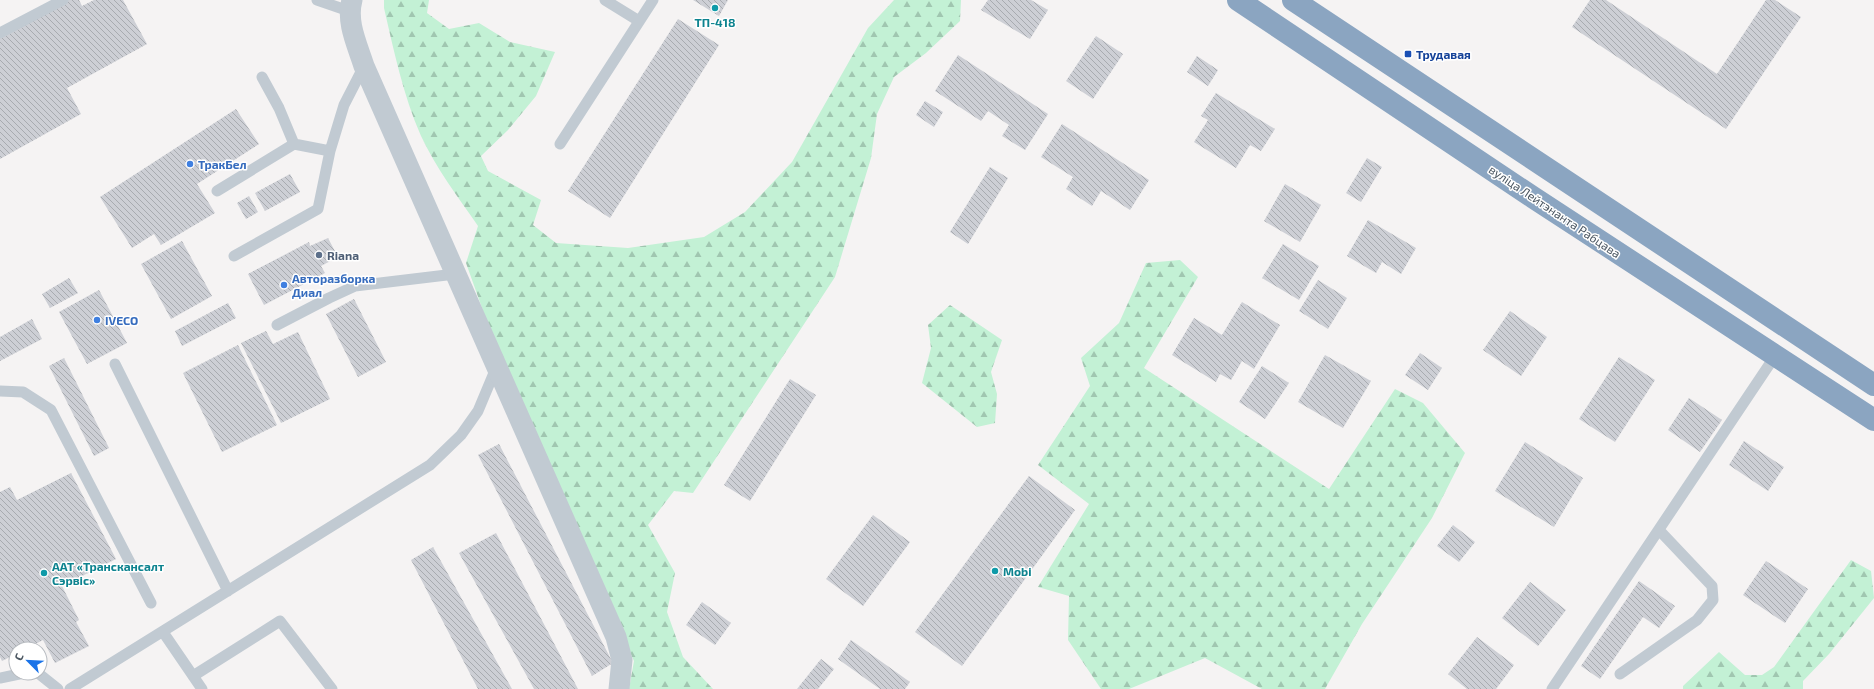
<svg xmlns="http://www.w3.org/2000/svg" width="1874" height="689" viewBox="0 0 1874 689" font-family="'Exo 2',sans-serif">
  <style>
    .forest { fill: url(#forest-firs) }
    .building { fill: url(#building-back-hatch) }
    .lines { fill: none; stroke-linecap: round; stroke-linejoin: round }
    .lane { stroke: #c1cad2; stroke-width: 11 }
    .street { stroke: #c1cad2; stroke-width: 21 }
    .highway { stroke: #8ba5c1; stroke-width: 22 }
    .culture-dot { fill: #0f9aa8; stroke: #fff; stroke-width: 1.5 }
    .transit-dot { fill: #1a4fb4; stroke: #fff; stroke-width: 1.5 }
    .shop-dot { fill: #3f7fe0; stroke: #fff; stroke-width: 1.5 }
    .service-dot { fill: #5c6f8a; stroke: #fff; stroke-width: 1.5 }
    .labels { text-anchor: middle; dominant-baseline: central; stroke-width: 3; stroke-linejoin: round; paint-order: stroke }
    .culture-label { font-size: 12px; font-weight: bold; fill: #0d838f; stroke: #fff; text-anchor: start }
    .transit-label { font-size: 12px; font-weight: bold; fill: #164399; stroke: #fff; text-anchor: start }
    .shop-label { font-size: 12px; font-weight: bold; fill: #366cbe; stroke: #fff; text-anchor: start }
    .street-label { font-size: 12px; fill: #4a5661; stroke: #fff }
    .service-label { font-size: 12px; font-weight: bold; fill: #4e5e75; stroke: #fff; text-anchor: start }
  </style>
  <defs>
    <pattern id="forest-firs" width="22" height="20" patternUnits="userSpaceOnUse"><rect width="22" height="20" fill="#c3f1d5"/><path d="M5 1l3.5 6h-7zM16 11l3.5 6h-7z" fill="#a0c6b0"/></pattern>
    <pattern id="building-back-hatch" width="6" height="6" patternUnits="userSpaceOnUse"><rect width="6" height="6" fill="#cdcfd5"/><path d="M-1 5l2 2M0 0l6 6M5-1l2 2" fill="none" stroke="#a8abb0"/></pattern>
  </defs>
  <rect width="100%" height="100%" fill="#f5f3f3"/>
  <path class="forest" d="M 384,0 L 429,0 L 427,13 L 449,29 L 479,23 L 510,42 L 555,52 L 536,96 L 508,130 L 481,156 L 488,171 L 541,200 L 533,225 L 556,243 L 628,248 L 704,237 L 745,212 L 792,162 L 868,28 L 894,0 L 961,0 L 960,21 L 926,53 L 894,77 L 877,114 L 871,158 L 835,277 L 693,493 L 674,491 L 648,525 L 675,573 L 667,612 L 683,657 L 713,689 L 629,689 L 634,661 L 570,523 L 508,381 L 466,263 L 478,226 C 458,197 436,168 421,136 C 403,95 394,51 384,8 Z
    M 1180,260 L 1198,277 L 1144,368 L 1329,489 L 1395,389 L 1423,403 L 1465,453 L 1432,518 L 1362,624 L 1325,689 L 1262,689 L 1205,658 L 1129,689 L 1101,689 L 1068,640 L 1069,596 L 1038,587 L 1089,504 L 1038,465 L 1090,386 L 1081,358 L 1119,323 L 1146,263 Z
    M 950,305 L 1002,340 L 991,372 L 997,394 L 995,423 L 977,427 L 922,383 L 931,348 L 928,325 Z
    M 1851,560 L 1871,571 L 1874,598 L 1829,654 L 1803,681 L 1803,689 L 1683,689 L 1683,686 L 1719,652 L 1745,675 L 1762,675 L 1774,667 Z"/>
  <path class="building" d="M 68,0 L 79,0 L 82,6 L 94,0 L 123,0 L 147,44 L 67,88 L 81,114 L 0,159 L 0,37 Z
    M 693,0 L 728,0 L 719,16 Z
    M 988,0 L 1031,0 L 1048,10 L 1030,39 L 981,10 Z
    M 1590,0 L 1606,0 L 1717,74 L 1766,0 L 1775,0 L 1801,17 L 1726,129 L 1572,27 Z
    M 678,19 L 719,45 L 610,218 L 568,191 Z
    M 1096,36 L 1123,54 L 1093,99 L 1066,81 Z
    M 958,55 L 1048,114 L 1025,150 L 1002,136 L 1009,125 L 988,111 L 981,121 L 935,91 Z
    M 1197,56 L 1218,70 L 1208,86 L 1187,72 Z
    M 1216,93 L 1275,129 L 1261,151 L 1250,145 L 1236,168 L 1194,142 L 1208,120 L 1201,116 Z
    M 925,101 L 943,112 L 934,127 L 916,115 Z
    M 236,109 L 259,144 L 197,184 L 215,213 L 161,245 L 154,234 L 132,248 L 100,197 Z
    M 1062,124 L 1149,180 L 1130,210 L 1101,191 L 1092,206 L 1066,189 L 1073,177 L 1041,157 Z
    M 1367,158 L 1382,167 L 1361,202 L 1346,193 Z
    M 990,167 L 1008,178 L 968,244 L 950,232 Z
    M 290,174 L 300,192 L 265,211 L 255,193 Z
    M 1285,184 L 1321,205 L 1300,242 L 1264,221 Z
    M 249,196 L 258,212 L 246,219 L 237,203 Z
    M 1368,220 L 1416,248 L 1401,274 L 1382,262 L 1376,273 L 1347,256 Z
    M 328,238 L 338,257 L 321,266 L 325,273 L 264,305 L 248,274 L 309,242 L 310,246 Z
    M 182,241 L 212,296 L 171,319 L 141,264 Z
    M 1283,244 L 1319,266 L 1299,300 L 1262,278 Z
    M 69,278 L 78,293 L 50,308 L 42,294 Z
    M 1318,280 L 1347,298 L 1328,329 L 1299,311 Z
    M 99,290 L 127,343 L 87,364 L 59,312 Z
    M 354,299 L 386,362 L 358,377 L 326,314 Z
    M 1242,302 L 1280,325 L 1254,369 L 1242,361 L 1231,380 L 1220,374 L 1216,382 L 1172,355 L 1194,318 L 1222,335 Z
    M 228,303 L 236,318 L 182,346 L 175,331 Z
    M 1510,311 L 1547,337 L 1521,376 L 1483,350 Z
    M 32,319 L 42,339 L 0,361 L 0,337 Z
    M 266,331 L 273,344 L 298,332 L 330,399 L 281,423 L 241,343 Z
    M 238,345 L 277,425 L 222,452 L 183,373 Z
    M 1420,353 L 1442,368 L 1428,390 L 1405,375 Z
    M 1325,355 L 1371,381 L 1343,428 L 1298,402 Z
    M 1619,357 L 1655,380 L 1615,442 L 1579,419 Z
    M 64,358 L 109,448 L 94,456 L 49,366 Z
    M 1262,366 L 1289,383 L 1265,419 L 1239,402 Z
    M 790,379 L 816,395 L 750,501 L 724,485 Z
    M 1689,398 L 1722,420 L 1700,452 L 1668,430 Z
    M 1744,441 L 1784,467 L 1768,491 L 1729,465 Z
    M 1525,442 L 1583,478 L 1554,527 L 1495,491 Z
    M 499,444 L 613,663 L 592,676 L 478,455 Z
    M 71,473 L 116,559 L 62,586 L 79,620 L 76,622 L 89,646 L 55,663 L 43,640 L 26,649 L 16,649 L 16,654 L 2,661 L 0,657 L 0,492 L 10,487 L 17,500 Z
    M 1029,476 L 1075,510 L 962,666 L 915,632 Z
    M 873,515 L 910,542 L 863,606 L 826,579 Z
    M 1453,525 L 1475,542 L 1459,562 L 1437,546 Z
    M 496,533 L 578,689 L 534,689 L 459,553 Z
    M 433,547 L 512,689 L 478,689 L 411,560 Z
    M 1766,561 L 1808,589 L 1785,623 L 1743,595 Z
    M 1639,581 L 1675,606 L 1659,628 L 1643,617 L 1600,679 L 1581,666 Z
    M 1530,582 L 1566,610 L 1538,646 L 1502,618 Z
    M 702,602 L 731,623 L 715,645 L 686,625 Z
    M 1477,637 L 1514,665 L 1496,689 L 1467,689 L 1448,674 Z
    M 851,640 L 910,682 L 905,689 L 880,689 L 838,659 Z
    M 821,659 L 834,669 L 818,689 L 797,689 Z"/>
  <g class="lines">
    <path class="lane" d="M 317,0 L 349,11
      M 605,0 L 639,21
      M 0,33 L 63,0
      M 262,77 L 279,108 L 294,144
      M 560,144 L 653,0
      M 217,191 L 294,144 L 330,151
      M 234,256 L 318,209 L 330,151 L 344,105 L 364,66
      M 277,325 L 329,298 L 355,286 L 455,274
      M 115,364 L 228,591
      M 0,391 L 23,392 L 51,410 L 151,603
      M 163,632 L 202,689
      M 38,673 L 58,689
      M 1620,674 L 1697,620 L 1713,600 L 1712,586 L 1659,530
      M 193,676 L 280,621 L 332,689
      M 0,678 L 24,673
      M 70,689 L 430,465 L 461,435 L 478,411 L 496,368
      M 1552,689 L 1775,356"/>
    <path class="street" d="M 352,0 C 346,22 357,44 364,66 L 616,637 L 622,660 L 619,689"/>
    <path class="highway" d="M 1238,0 L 1534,198 L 1874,420
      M 1293,0 L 1874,385"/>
  </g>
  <g class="culture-dot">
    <circle cx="715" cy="8" r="4"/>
    <circle cx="995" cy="571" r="4"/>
    <circle cx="44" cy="573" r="4"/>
  </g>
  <rect class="transit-dot" x="1404" y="50" width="8" height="8" rx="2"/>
  <g class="shop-dot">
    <circle cx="190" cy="164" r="4"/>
    <circle cx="284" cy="285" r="4"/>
    <circle cx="97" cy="320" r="4"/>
  </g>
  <circle class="service-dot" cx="319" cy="255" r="4"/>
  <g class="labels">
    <g class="culture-label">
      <text x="715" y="22" text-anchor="middle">ТП-418</text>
      <text x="52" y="566">ААТ «Транскансалт<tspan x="52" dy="14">Сэрвіс»</tspan></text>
      <text x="1003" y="571">Mobi</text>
    </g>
    <g class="transit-label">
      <text x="1416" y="54">Трудавая</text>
    </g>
    <g class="shop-label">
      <text x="198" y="164">ТракБел</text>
      <text x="292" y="278">Авторазборка<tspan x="292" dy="14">Диал</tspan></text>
      <text x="105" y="320">IVECO</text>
    </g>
    <g class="street-label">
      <text transform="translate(1555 211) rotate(34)">вуліца Лейтэнанта Рабцава</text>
    </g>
    <g class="service-label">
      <text x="327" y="255">Riana</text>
    </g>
  </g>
  <g transform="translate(28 661) rotate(294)"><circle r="19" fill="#ffffff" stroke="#b7bbc0"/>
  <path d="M0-3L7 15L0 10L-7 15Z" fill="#1a73e8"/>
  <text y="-6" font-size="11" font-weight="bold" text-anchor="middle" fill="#4a5661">С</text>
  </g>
</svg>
